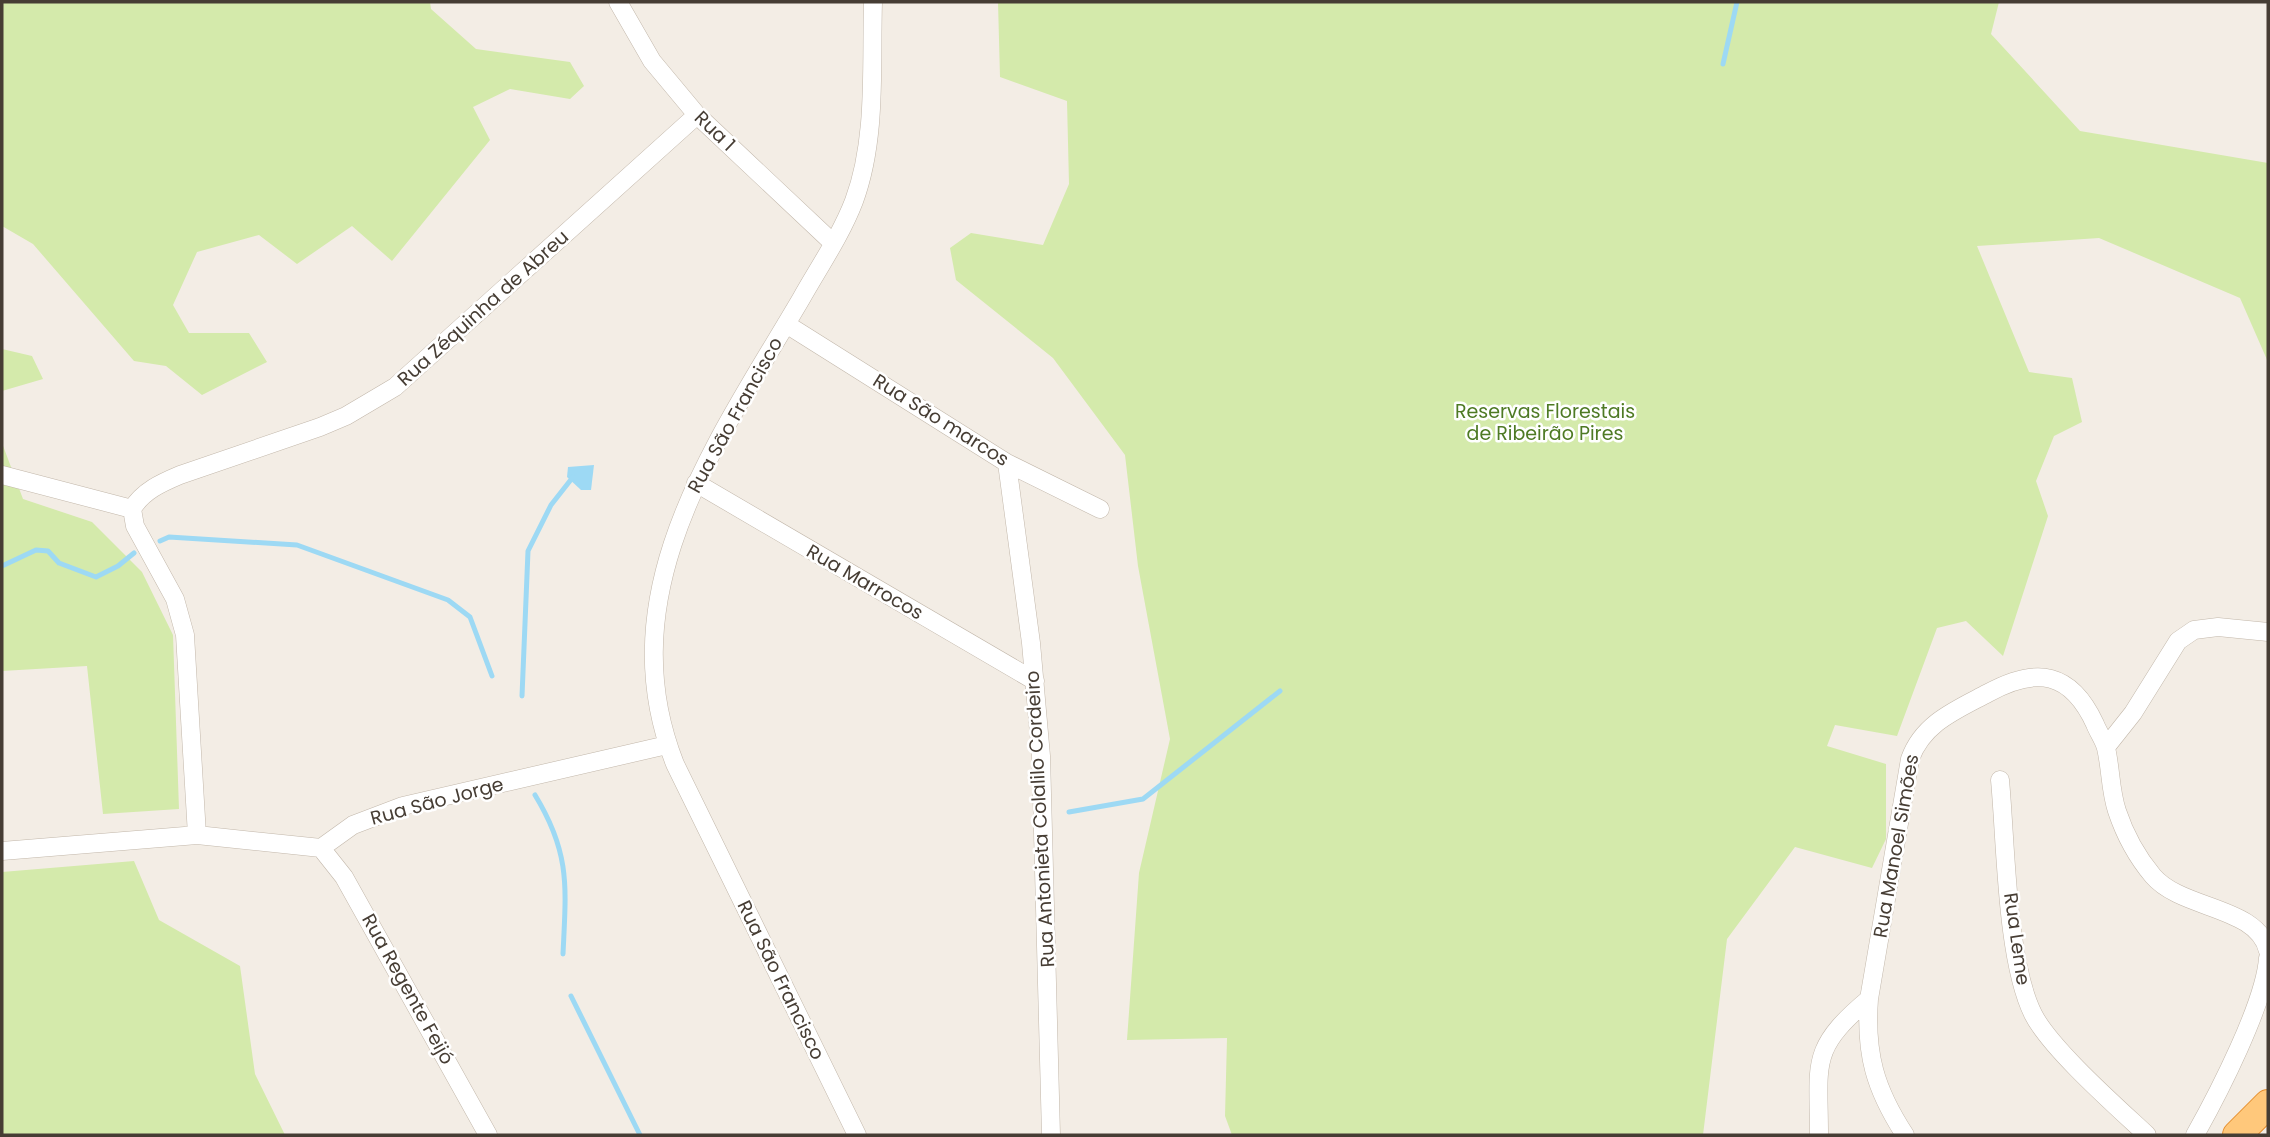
<svg xmlns="http://www.w3.org/2000/svg" width="2270" height="1137" viewBox="0 0 2270 1137" font-family="Poppins,sans-serif">
  <style>
    .green { fill: #d4eaab }
    .water { fill: #9dd9f4 }
    .lines { fill: none; stroke-linecap: round; stroke-linejoin: round }
    .stream { stroke: #9dd9f4; stroke-width: 5 }
    .minor-casing { stroke: #c2b7aa; stroke-width: 19 }
    .trunk-casing { stroke: #e58e2d; stroke-width: 30 }
    .minor { stroke: #fff; stroke-width: 18 }
    .trunk { stroke: #ffc87b; stroke-width: 28 }
    .labels { text-anchor: middle; dominant-baseline: central; stroke-width: 5; stroke-linejoin: round; paint-order: stroke }
    .street-label { font-size: 19px; fill: #463d34; stroke: #fff }
    .park-label { font-size: 19px; fill: #4e7a24; stroke: #fff }
  </style>
  <rect width="100%" height="100%" fill="#f3ede5"/>
  <path class="green" d="M 2,2 L 430,2 L 431,9 L 476,49 L 570,62 L 584,86 L 570,99 L 510,89 L 473,107 L 490,140 L 392,261 L 352,226 L 297,264 L 259,235 L 197,252 L 173,305 L 189,333 L 249,333 L 267,362 L 202,395 L 166,366 L 134,361 L 33,244 L 2,226 Z
    M 998,2 L 1999,2 L 1991,34 L 2080,131 L 2268,163 L 2268,362 L 2240,298 L 2099,238 L 1977,246 L 2029,372 L 2072,378 L 2082,422 L 2054,436 L 2036,481 L 2048,516 L 2003,656 L 1966,621 L 1937,628 L 1897,736 L 1835,725 L 1827,746 L 1886,764 L 1886,839 L 1872,868 L 1795,847 L 1727,939 L 1703,1135 L 1232,1135 L 1225,1116 L 1227,1038 L 1127,1040 L 1139,873 L 1170,739 L 1138,566 L 1125,455 L 1053,358 L 956,280 L 950,248 L 971,233 L 1043,245 L 1069,184 L 1067,101 L 1000,77 Z
    M 2,349 L 32,356 L 43,379 L 2,391 Z
    M 2,443 L 23,499 L 92,522 L 142,572 L 173,635 L 179,809 L 103,814 L 87,666 L 2,671 Z
    M 134,861 L 159,920 L 240,966 L 255,1074 L 285,1135 L 2,1135 L 2,872 Z"/>
  <path class="water" d="M 594,465 L 591,490 L 581,490 L 567,477 L 568,467 Z"/>
  <g class="lines">
    <path class="stream" d="M 1723,64 L 1737,2
      M 160,541 L 169,537 L 297,545 L 448,600 L 470,617 L 492,676
      M 2,566 L 36,550 L 48,551 L 59,563 L 96,577 L 118,566 L 134,553
      M 522,696 L 528,551 L 551,505 L 573,477
      M 535,795 C 571,854 566,888 563,954
      M 1069,812 L 1143,799 L 1280,691
      M 571,996 L 640,1135"/>
    <g class="minor-casing">
      <path id="minor" d="M 618,2 L 652,61 L 697,115 L 833,243
        M 786,324 L 1007,463 L 1100,509
        M 1007,463 L 1031,643 L 1041,756 L 1051,1135
        M 2,475 L 132,509
        M 696,483 L 1035,681
        M 2106,747 L 2133,713 L 2178,641 L 2194,630 L 2218,627 L 2268,632
        M 2000,780 C 2006,843 2006,959 2033,1014 C 2050,1048 2117,1107 2147,1135
        M 197,835 L 185,635 L 175,599 L 135,526 L 132,509 C 143,491 161,483 180,475 L 320,427 L 346,416 L 395,387 L 697,115
        M 321,848 L 344,877 L 488,1135
        M 2,851 L 197,835 L 321,848 L 353,825 L 403,806 L 667,745
        M 857,1135 L 675,764 C 607,592 717,442 801,299 C 819,267 841,235 854,201 C 877,139 871,67 873,2
        M 1819,1135 C 1819,1063 1809,1049 1869,999
        M 1905,1135 C 1875,1089 1865,1054 1869,999 L 1910,759 C 1923,723 1956,710 1988,693 C 2037,666 2071,672 2095,724 C 2098,732 2104,740 2106,748 C 2111,769 2110,790 2117,811 C 2125,835 2137,857 2153,876 C 2182,910 2258,906 2268,951
        M 2195,1135 C 2218,1094 2265,1003 2268,958"/>
    </g>
    <g class="trunk-casing">
      <path id="trunk" d="M 2237,1135 L 2268,1104"/>
    </g>
    <use href="#minor" class="minor"/>
    <use href="#trunk" class="trunk"/>
  </g>
  <g class="labels">
    <g class="street-label">
      <text transform="translate(715 131) rotate(44)">Rua 1</text>
      <text transform="translate(483 308) rotate(-42)">Rua Zéquinha de Abreu</text>
      <text transform="translate(735 415) rotate(-61)">Rua São Francisco</text>
      <text transform="translate(941 420) rotate(32)">Rua São marcos</text>
      <text transform="translate(865 582) rotate(30)">Rua Marrocos</text>
      <text transform="translate(437 801) rotate(-15)">Rua São Jorge</text>
      <text transform="translate(1040 819) rotate(-93)">Rua Antonieta Colalilo Cordeiro</text>
      <text transform="translate(1896 846) rotate(-80)">Rua Manoel Simões</text>
      <text transform="translate(2017 939) rotate(82)">Rua Leme</text>
      <text transform="translate(781 980) rotate(64)">Rua São Francisco</text>
      <text transform="translate(408 989) rotate(61)">Rua Regente Feijó</text>
    </g>
    <g class="park-label">
      <text x="1545" y="411">Reservas Florestais<tspan x="1545" dy="22">de Ribeirão Pires</tspan></text>
    </g>
  </g>
  <rect width="2270" height="1137" fill="none" stroke="#463d34" stroke-width="7"/>
</svg>
